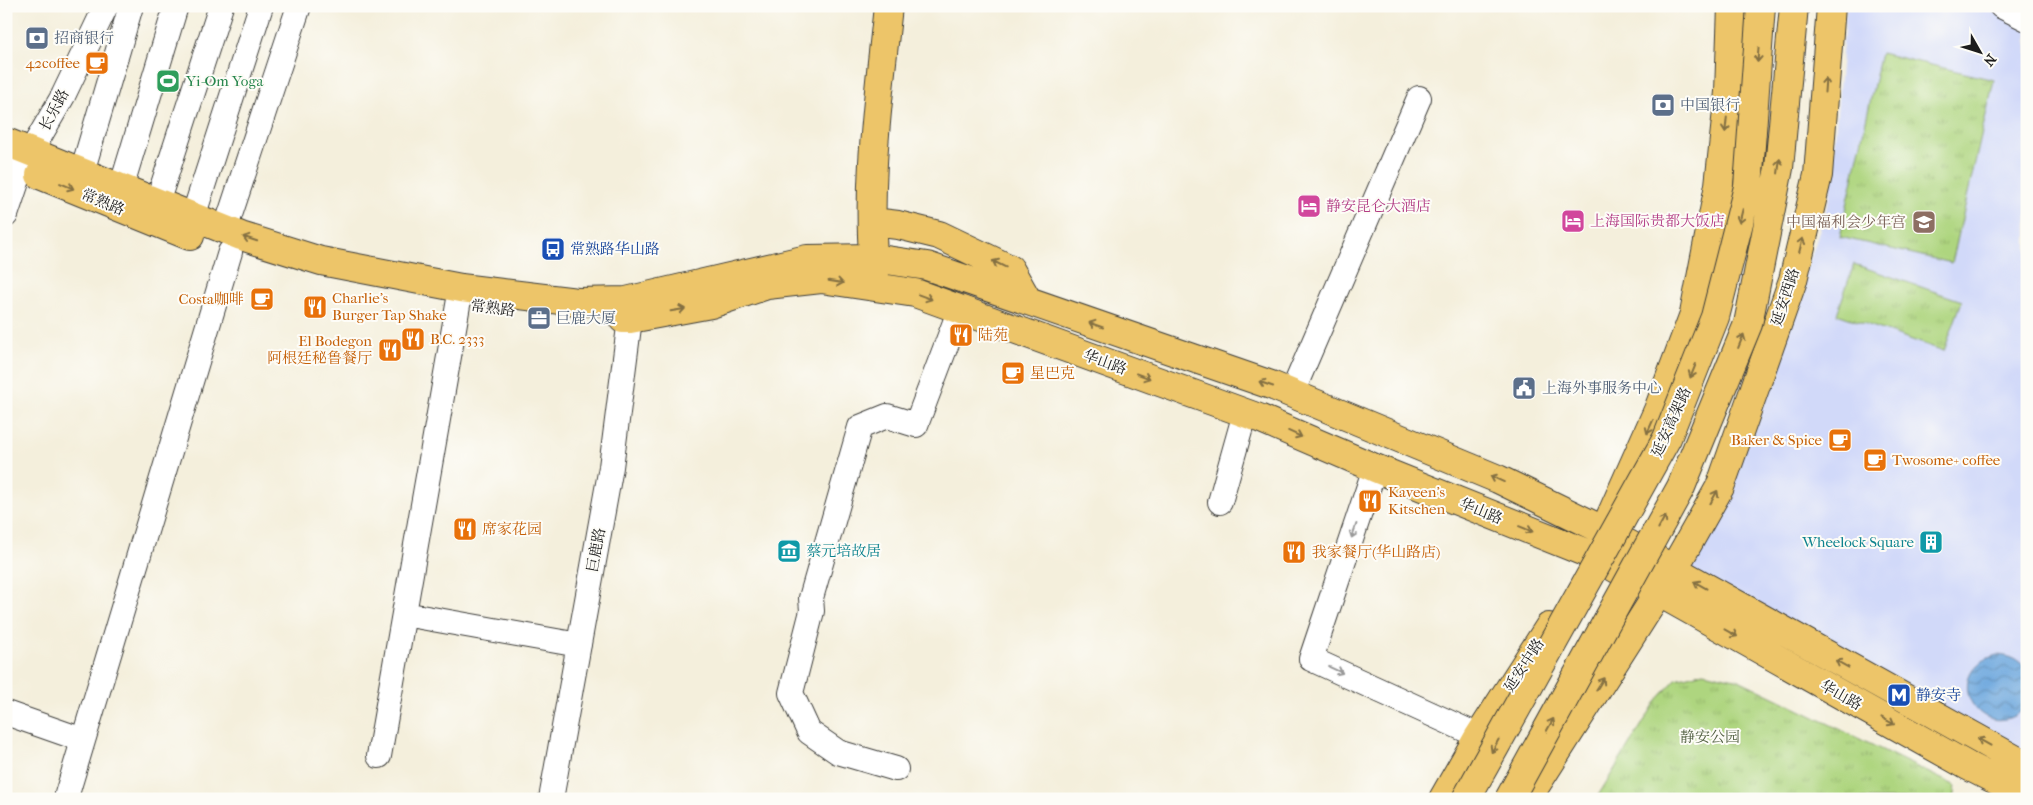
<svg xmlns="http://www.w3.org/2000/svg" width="2033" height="805" viewBox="0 0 2033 805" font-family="'IM FELL French Canon','Noto Serif SC',serif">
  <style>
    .built { fill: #d1d9f9 }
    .grass { fill: url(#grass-tufts); stroke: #65784e }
    .water { fill: url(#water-waves); stroke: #45627d }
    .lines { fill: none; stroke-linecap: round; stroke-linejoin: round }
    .minor-casing { stroke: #3c3c39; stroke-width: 26 }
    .major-casing { stroke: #3c3c39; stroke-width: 30 }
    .minor { stroke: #fff; stroke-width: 24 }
    .major { stroke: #edc569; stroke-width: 28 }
    .highway-bridge-casing { stroke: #3c3c39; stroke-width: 30; stroke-linecap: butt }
    .highway-bridge { stroke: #edc569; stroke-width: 28 }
    .oneway { stroke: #847042 }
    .oneway2 { stroke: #999 }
    .labels { text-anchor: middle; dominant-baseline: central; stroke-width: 4; stroke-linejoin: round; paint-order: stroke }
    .service-label { font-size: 15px; fill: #4e5e75; stroke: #fdfcf7; text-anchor: start }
    .food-label { font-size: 15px; fill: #c56008; stroke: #fdfcf7; text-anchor: start }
    .leisure-label { font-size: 15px; fill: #27864d; stroke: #fdfcf7; text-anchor: start }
    .street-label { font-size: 15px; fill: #1c1c1c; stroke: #fdfcf7 }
    .hotel-label { font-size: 15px; fill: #b23c85; stroke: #fdfcf7; text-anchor: start }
    .education-label { font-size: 15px; fill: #785e54; stroke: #fdfcf7; text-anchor: end }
    .transit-label { font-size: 15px; fill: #164399; stroke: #fdfcf7; text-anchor: start }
    .culture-label { font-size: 15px; fill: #0d838f; stroke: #fdfcf7; text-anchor: end }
    .park-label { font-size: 15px; fill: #4f5d3f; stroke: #fdfcf7 }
  </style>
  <defs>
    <pattern id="grass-tufts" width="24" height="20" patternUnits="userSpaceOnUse" patternTransform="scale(1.25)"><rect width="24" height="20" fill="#aed57f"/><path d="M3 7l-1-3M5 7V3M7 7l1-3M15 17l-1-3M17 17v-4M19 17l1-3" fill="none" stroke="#95b66d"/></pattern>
    <pattern id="water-waves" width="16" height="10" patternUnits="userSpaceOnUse" patternTransform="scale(1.25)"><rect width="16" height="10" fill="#6ea8de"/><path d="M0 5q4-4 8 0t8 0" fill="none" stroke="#5a88b3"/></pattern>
  </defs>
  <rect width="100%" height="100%" fill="#fdfcf7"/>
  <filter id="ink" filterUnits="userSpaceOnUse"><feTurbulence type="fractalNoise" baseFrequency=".02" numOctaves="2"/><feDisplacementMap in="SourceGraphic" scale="10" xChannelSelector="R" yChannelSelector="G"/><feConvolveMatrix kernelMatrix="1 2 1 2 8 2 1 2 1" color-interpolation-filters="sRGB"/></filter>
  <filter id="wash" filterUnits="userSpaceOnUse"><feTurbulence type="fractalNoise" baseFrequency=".0096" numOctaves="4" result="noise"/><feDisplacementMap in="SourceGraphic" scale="20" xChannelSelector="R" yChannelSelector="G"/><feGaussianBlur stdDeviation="1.12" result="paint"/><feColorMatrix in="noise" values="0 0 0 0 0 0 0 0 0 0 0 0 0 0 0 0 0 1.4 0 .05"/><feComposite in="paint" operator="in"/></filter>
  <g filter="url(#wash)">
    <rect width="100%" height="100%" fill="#f4efdc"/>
    <path class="built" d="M 1846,6 L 1983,6 L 2027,28 L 2027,755 L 1684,567 L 1814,248 L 1830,195 Z"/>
    <path class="grass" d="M 1881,53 L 1994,80 L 1952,263 L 1840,237 Z
      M 1854,264 L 1962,301 L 1944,351 L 1837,314 Z
      M 1704,672 L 1739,680 L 1956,786 L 1954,799 L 1596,799 L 1657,700 L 1676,679 Z"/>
    <path class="water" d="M 1997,655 C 2010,656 2019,659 2027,670 L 2027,706 C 1983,751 1935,672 1997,655 Z"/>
  </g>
  <g filter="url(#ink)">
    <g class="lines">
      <g class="minor-casing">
        <path id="minor" d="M 2001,6 L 2027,19
          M 82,172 L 131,6
          M 121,188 L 176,6
          M 157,203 L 221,6
          M 6,215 L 22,167 L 63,96 L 106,6
          M 193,217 L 261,6
          M 225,230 L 299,6
          M 1292,393 L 1419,98
          M 1375,468 L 1311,659 L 1479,736
          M 1220,502 L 1245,413
          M 404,614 L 579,645
          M 6,713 L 83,740
          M 379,756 L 461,288
          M 896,769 L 838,752 L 809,732 L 791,693 L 812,611 L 811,598 L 860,427 L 887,416 L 916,425 L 960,309
          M 67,794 L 230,252
          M 551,799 L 611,467 L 630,319 L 626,301"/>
      </g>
      <g class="major-casing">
        <path id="major" d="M 6,142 L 241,236 L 321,261 L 461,288 L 577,302 L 626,301 L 807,259 L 873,258 L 927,266 L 1271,385 L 1498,479 L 1605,531 L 2027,766
          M 40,175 L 190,236
          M 873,222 L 898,225 L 939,235 L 1010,269 L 1028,301
          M 875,277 C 865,189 879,94 888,6
          M 623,319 L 630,319 L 711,304 L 767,285 L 821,279 L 915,293 L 1259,418 L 1375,468 L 1592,555 L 1968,766 L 2027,796
          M 1608,522 L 1658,410 L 1694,314 L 1719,185 L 1729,92 L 1732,6
          M 1443,799 L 1479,736 L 1549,627
          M 1527,799 L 1673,570 L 1720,487 L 1793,280 L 1818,175 L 1831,6"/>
      </g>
      <use href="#minor" class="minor"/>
      <use href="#major" class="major"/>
      <g class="highway-bridge-casing">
        <path id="highway-bridge" d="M 1466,799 L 1667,438 L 1715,317 L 1748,187 L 1761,6
          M 1509,799 L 1681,487 L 1748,324 L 1779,168 L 1794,6"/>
      </g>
      <use href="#highway-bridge" class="highway-bridge"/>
    </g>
    <defs><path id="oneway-shaft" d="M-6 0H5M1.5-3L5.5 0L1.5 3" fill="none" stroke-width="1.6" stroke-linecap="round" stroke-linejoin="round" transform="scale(1.25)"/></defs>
    <g class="oneway">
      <use href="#oneway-shaft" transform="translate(1758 55) rotate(94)"/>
      <use href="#oneway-shaft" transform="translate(1825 85) rotate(-86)"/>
      <use href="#oneway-shaft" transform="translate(1726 125) rotate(96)"/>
      <use href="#oneway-shaft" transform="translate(1779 166) rotate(-83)"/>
      <use href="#oneway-shaft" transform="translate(67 186) rotate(23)"/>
      <use href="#oneway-shaft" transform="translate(1741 216) rotate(104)"/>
      <use href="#oneway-shaft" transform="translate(250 239) rotate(-162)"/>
      <use href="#oneway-shaft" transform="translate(1801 245) rotate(-76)"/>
      <use href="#oneway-shaft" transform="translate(999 264) rotate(-154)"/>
      <use href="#oneway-shaft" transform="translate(836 282) rotate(10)"/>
      <use href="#oneway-shaft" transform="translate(925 297) rotate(20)"/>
      <use href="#oneway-shaft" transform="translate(678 310) rotate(-9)"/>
      <use href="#oneway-shaft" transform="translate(1096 325) rotate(-161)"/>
      <use href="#oneway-shaft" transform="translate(1741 341) rotate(-68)"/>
      <use href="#oneway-shaft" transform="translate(1693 371) rotate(112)"/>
      <use href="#oneway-shaft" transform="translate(1143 376) rotate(20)"/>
      <use href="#oneway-shaft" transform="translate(1266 384) rotate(-161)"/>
      <use href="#oneway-shaft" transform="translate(1650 427) rotate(114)"/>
      <use href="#oneway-shaft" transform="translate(1295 434) rotate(24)"/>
      <use href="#oneway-shaft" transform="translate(1497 479) rotate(-156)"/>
      <use href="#oneway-shaft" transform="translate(1714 497) rotate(-61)"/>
      <use href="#oneway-shaft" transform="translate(1662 522) rotate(-61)"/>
      <use href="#oneway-shaft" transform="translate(1526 529) rotate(22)"/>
      <use href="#oneway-shaft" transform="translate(1700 585) rotate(-151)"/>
      <use href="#oneway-shaft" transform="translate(1731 633) rotate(29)"/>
      <use href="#oneway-shaft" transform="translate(1842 664) rotate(-151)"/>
      <use href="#oneway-shaft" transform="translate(1600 684) rotate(-58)"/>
      <use href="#oneway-shaft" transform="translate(1888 721) rotate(29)"/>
      <use href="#oneway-shaft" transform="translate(1550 725) rotate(-61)"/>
      <use href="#oneway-shaft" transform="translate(1984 742) rotate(-151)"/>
      <use href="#oneway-shaft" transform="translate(1495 746) rotate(119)"/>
    </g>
    <g class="oneway2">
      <use href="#oneway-shaft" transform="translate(1354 531) rotate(109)"/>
      <use href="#oneway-shaft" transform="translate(1336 670) rotate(25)"/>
    </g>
  </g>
  <defs>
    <g id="bank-square" transform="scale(1.25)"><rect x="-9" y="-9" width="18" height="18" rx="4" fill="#5c6f8a" stroke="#fdfcf7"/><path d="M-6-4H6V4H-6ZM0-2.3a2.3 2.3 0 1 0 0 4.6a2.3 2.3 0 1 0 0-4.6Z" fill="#fff"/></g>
    <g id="cafe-square" transform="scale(1.25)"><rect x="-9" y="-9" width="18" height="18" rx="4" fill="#e8710a" stroke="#fdfcf7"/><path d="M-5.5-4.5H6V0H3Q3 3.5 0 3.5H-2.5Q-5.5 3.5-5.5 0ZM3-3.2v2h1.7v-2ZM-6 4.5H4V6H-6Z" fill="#fff"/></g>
    <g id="stadium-square" transform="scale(1.25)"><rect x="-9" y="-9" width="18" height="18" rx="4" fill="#2e9e5b" stroke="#fdfcf7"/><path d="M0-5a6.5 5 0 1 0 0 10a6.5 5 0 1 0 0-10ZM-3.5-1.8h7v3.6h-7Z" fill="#fff"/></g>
    <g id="hotel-square" transform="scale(1.25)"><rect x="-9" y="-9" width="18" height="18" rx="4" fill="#d1479c" stroke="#fdfcf7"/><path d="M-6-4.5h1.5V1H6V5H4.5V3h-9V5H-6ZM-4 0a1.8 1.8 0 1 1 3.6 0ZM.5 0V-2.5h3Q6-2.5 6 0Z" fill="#fff"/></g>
    <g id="school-square" transform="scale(1.25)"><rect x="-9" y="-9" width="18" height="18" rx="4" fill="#8d6e63" stroke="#fdfcf7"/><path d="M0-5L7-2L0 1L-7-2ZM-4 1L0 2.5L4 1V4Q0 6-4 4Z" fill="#fff"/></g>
    <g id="bus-square" transform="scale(1.25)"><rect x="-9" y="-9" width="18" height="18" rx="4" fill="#1a4fb4" stroke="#fdfcf7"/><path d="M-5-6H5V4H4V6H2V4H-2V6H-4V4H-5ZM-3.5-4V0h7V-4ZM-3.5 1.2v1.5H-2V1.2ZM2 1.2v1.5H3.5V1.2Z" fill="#fff"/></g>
    <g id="restaurant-square" transform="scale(1.25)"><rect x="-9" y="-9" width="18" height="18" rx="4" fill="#e8710a" stroke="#fdfcf7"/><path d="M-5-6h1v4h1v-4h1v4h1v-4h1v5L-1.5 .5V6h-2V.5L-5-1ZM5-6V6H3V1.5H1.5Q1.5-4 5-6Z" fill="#fff"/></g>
    <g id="office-square" transform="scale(1.25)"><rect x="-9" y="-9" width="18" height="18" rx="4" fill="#5c6f8a" stroke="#fdfcf7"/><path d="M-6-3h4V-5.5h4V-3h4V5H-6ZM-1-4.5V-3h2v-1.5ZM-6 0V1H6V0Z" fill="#fff"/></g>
    <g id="civic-square" transform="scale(1.25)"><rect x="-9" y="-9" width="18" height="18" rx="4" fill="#5c6f8a" stroke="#fdfcf7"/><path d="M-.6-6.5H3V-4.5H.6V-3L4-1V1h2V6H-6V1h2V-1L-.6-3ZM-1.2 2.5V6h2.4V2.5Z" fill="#fff"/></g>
    <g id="building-square" transform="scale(1.25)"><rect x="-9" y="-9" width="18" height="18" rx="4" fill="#0f9aa8" stroke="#fdfcf7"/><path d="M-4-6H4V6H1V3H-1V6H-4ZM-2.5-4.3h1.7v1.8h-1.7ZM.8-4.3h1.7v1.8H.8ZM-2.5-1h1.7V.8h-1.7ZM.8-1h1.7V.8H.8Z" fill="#fff"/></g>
    <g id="museum-square" transform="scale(1.25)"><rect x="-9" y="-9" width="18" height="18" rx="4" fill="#0f9aa8" stroke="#fdfcf7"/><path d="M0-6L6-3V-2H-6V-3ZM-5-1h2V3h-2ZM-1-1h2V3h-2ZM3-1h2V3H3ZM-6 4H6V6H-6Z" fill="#fff"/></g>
    <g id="metro-square" transform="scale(1.25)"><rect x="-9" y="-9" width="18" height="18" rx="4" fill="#1a4fb4" stroke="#fdfcf7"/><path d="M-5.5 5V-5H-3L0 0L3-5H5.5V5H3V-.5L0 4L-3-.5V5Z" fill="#fff"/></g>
  </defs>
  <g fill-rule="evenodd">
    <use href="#bank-square" x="37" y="38"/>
    <use href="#cafe-square" x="97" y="63"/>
    <use href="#stadium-square" x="168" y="81"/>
    <use href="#bank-square" x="1663" y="105"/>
    <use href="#hotel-square" x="1309" y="206"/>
    <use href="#hotel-square" x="1573" y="221"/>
    <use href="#school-square" x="1924" y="222"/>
    <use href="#bus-square" x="553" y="249"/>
    <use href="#cafe-square" x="262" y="299"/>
    <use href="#restaurant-square" x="315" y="307"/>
    <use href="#office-square" x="539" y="318"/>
    <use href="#restaurant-square" x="961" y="335"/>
    <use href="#restaurant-square" x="413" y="339"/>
    <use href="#restaurant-square" x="390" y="350"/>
    <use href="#cafe-square" x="1013" y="373"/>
    <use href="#civic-square" x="1524" y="388"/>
    <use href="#cafe-square" x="1840" y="440"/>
    <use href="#cafe-square" x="1875" y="460"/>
    <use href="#restaurant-square" x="1370" y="501"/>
    <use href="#restaurant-square" x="465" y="529"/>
    <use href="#building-square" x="1931" y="542"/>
    <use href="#museum-square" x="789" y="551"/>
    <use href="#restaurant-square" x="1294" y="552"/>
    <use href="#metro-square" x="1899" y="695"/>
  </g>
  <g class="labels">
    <g class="service-label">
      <text x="54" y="38">招商银行</text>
      <text x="1680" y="105">中国银行</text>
      <text x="556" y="318">巨鹿大厦</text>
      <text x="1542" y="388">上海外事服务中心</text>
    </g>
    <g class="food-label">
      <text x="80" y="63" text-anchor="end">42coffee</text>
      <text x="332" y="298">Charlie's<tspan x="332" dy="17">Burger Tap Shake</tspan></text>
      <text x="244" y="299" text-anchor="end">Costa咖啡</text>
      <text x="978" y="335">陆苑</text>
      <text x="430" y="339">B.C. 2333</text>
      <text x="372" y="341" text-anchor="end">El Bodegon<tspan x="372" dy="17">阿根廷秘鲁餐厅</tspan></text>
      <text x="1030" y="373">星巴克</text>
      <text x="1822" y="440" text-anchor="end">Baker &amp; Spice</text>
      <text x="1892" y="460">Twosome+ coffee</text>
      <text x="1388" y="492">Kaveen's<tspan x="1388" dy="17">Kitschen</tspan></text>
      <text x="482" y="529">席家花园</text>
      <text x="1312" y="552">我家餐厅(华山路店)</text>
    </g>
    <g class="leisure-label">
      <text x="186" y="81">Yi-Om Yoga</text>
    </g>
    <g class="street-label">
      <text transform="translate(54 110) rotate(-62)">长乐路</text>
      <text transform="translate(103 202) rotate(23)">常熟路</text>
      <text transform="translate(1785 297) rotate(-72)">延安西路</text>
      <text transform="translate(493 308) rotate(7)">常熟路</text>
      <text transform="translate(1105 362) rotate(20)">华山路</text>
      <text transform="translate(1671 422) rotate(-66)">延安高架路</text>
      <text transform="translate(1481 511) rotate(22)">华山路</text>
      <text transform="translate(596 550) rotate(-80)">巨鹿路</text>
      <text transform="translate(1524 665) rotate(-57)">延安中路</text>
      <text transform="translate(1841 695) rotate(29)">华山路</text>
    </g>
    <g class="hotel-label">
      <text x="1326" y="206">静安昆仑大酒店</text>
      <text x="1590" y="221">上海国际贵都大饭店</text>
    </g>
    <g class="education-label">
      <text x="1906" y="222">中国福利会少年宫</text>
    </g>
    <g class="transit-label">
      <text x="570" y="249">常熟路华山路</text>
      <text x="1916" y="695">静安寺</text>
    </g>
    <g class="culture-label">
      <text x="1914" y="542">Wheelock Square</text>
      <text x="806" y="551" text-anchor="start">蔡元培故居</text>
    </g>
    <g class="park-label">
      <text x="1710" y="737">静安公园</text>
    </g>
  </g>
  <rect width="2033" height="805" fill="none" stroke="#fdfcf7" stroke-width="25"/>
  <g transform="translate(1980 52) rotate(129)" stroke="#fdfcf7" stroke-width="4" paint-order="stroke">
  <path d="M0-4L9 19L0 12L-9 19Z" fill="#1c1c1c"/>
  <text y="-8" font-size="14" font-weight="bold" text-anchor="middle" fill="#1c1c1c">N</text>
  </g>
</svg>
